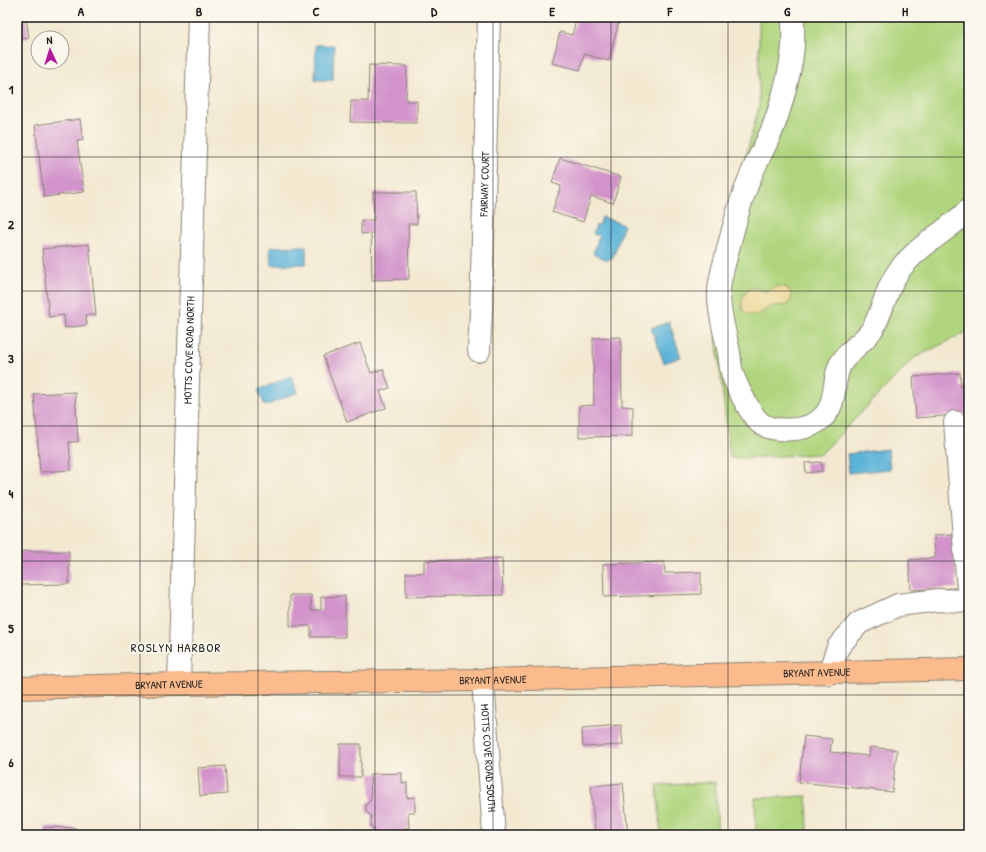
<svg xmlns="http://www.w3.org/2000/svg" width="986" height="852" viewBox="0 0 986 852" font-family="'Patrick Hand',sans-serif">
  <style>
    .green { fill: #b0d57e; stroke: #66784d }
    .sand { fill: #eeda9e; stroke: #857b5d }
    .water { fill: #5bb3d8; stroke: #3c687a }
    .building { fill: #d193ca }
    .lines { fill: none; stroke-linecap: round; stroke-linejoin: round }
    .minor-casing { stroke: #888276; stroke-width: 24 }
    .major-casing { stroke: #888276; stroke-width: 24 }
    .minor { stroke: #fff; stroke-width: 22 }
    .major { stroke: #fbbb8d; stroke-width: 22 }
    .grid { fill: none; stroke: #1c1c1c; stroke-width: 1; stroke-opacity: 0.55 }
    .labels { text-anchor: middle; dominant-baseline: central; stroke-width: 4; stroke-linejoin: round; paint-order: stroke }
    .street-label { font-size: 11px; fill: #1c1c1c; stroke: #fbf7ec }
    .quarter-label { font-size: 13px; letter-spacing: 1px; fill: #1c1c1c; stroke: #fbf7ec }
    .neatline { fill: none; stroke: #1c1c1c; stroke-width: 1.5 }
    .grid-label { font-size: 13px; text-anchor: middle; font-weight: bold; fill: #1c1c1c }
  </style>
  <rect width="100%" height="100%" fill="#fbf7ec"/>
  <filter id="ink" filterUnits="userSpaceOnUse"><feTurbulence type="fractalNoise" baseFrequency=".025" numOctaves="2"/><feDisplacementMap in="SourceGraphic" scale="8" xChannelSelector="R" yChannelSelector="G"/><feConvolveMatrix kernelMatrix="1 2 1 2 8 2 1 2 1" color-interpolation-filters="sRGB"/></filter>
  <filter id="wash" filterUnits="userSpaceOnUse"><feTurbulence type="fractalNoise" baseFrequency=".012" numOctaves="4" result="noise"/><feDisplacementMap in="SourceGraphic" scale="16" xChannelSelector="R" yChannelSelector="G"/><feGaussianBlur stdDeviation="0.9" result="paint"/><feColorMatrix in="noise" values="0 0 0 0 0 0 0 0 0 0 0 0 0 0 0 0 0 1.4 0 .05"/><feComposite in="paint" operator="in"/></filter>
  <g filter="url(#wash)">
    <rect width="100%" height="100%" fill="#f3e9d1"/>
    <path class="green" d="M 759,17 L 969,17 L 969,331 L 914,358 L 821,454 L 746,458 L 730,458 L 711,290 L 759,106 Z
      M 715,782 L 718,835 L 661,835 L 657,786 Z
      M 807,796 L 808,835 L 756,835 L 755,798 Z"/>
    <path class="sand" d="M 775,287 C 781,286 786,286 790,291 C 793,296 791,302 786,305 C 781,306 775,305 770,307 C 763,310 761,316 751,315 C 737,313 740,290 754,288 C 764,290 764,295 775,287 Z"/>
    <path class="water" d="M 316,45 L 334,45 L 333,80 L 315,80 Z
      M 602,217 L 624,225 L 613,257 L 608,260 L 593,254 L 599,236 L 593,234 L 596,225 L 599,226 Z
      M 306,246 L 306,264 L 271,265 L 270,247 Z
      M 669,322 L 681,357 L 664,363 L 651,328 Z
      M 291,376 L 298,392 L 265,406 L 258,390 Z
      M 888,449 L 890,469 L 849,473 L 847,454 Z"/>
    <g id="blocks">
      <path class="building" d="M 22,17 L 26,17 L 29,38 L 17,40 L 17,18 Z
        M 577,17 L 620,17 L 609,61 L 584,54 L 580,70 L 552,63 L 560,32 L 572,35 Z
        M 369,65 L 407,66 L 406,101 L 417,101 L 417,123 L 350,122 L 351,101 L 368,101 Z
        M 80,119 L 83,140 L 77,141 L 84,192 L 44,197 L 35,125 Z
        M 560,158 L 621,177 L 613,203 L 591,196 L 583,222 L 552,212 L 561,186 L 552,183 Z
        M 373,192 L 416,192 L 417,224 L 408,224 L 409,279 L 372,280 L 371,233 L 361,234 L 361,220 L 374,220 Z
        M 89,244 L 96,315 L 86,315 L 87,325 L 65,328 L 64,315 L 49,317 L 42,249 Z
        M 621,337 L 622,406 L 633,407 L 633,436 L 579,437 L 579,406 L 594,405 L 593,338 Z
        M 360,343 L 371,373 L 383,369 L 390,388 L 380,391 L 386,408 L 347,422 L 323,356 Z
        M 960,373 L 961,387 L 969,386 L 969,414 L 916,418 L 913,377 Z
        M 75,392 L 78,442 L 69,442 L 71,470 L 40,472 L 34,394 Z
        M 821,462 L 822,471 L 806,473 L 805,463 Z
        M 953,534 L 957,588 L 911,590 L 909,560 L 935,558 L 934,535 Z
        M 17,551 L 69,551 L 69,584 L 17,585 Z
        M 502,558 L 503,595 L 406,597 L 406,573 L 424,573 L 424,561 Z
        M 664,562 L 665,573 L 701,572 L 701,594 L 604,597 L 603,564 Z
        M 290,595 L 311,595 L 311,610 L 321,610 L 321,597 L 345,596 L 345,637 L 311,637 L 311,626 L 290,626 Z
        M 621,725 L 623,745 L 583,747 L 582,728 Z
        M 804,736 L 832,739 L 830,752 L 869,756 L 870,747 L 897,750 L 892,792 L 799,782 Z
        M 340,744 L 361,744 L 361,777 L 340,777 Z
        M 225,766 L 227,794 L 200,796 L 198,768 Z
        M 402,773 L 402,783 L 407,783 L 407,798 L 415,797 L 415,812 L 408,812 L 409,828 L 404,828 L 404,835 L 374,835 L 374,828 L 371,828 L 371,815 L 366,812 L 366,804 L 371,800 L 370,774 Z
        M 623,783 L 628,835 L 595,835 L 591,786 Z
        M 45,827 L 76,828 L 76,835 L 45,835 Z"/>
    </g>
  </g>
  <g filter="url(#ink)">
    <use href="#blocks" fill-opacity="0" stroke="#888276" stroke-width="1"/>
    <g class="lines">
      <g class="minor-casing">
        <g id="minor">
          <path d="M 793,17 C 793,29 794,43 792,55 C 790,72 785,90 780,107 C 777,117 773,129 768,139 C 763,150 757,161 752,173 C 741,198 735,222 728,249 C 725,262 720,276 719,290 C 718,311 725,332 729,353 C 730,358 730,363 731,368 C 733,381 750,413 759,422 C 771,433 804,431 817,422 C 839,408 831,384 840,365 C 848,350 865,342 873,328 C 884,309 886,287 900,269 C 919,245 947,231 969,210"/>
          <path id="s1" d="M 479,351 L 481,311 L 489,17"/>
          <path d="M 955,422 L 969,602"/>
          <path d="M 829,673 L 838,647 L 859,623 L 898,605 L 938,600 L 969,601"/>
          <path id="s2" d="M 483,680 L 494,835"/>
          <path id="s3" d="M 179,684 L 199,17"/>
        </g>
      </g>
      <g class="major-casing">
        <g id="major">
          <path id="s4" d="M 17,688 L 179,684 L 483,680 L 969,669"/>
        </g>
      </g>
      <use href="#minor" class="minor"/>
      <use href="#major" class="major"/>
    </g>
  </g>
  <path class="grid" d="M 140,17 L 140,835M 258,17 L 258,835M 375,17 L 375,835M 493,17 L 493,835M 611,17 L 611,835M 728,17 L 728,835M 846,17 L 846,835M 17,157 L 969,157M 17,291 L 969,291M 17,426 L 969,426M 17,561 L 969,561M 17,695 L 969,695"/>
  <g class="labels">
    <g class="street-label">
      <text stroke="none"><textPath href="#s1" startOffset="167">FAIRWAY COURT</textPath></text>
      <text stroke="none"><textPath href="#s3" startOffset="334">MOTTS COVE ROAD NORTH</textPath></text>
      <text stroke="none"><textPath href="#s4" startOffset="800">BRYANT AVENUE</textPath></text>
      <text stroke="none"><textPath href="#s4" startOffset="476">BRYANT AVENUE</textPath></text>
      <text stroke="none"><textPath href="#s4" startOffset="152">BRYANT AVENUE</textPath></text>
      <text stroke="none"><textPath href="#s2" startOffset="78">MOTTS COVE ROAD SOUTH</textPath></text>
    </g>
    <g class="quarter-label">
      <text x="176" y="647">ROSLYN HARBOR</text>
    </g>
  </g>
  <rect width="986" height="852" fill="none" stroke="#fbf7ec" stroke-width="44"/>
  <g transform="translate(50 50) rotate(356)"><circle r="19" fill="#fbf7ec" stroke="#a29f99"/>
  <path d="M0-3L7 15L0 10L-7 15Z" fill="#b5179e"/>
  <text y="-6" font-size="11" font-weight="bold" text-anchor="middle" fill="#1c1c1c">N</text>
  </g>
  <rect x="22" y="22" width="942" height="808" class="neatline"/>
  <g class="grid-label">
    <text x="81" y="16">A</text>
    <text x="199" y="16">B</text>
    <text x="316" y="16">C</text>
    <text x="434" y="16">D</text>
    <text x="552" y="16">E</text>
    <text x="670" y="16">F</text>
    <text x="787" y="16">G</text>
    <text x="905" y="16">H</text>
    <text x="11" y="94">1</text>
    <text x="11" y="229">2</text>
    <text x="11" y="363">3</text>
    <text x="11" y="498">4</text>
    <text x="11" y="633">5</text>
    <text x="11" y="767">6</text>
  </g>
</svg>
